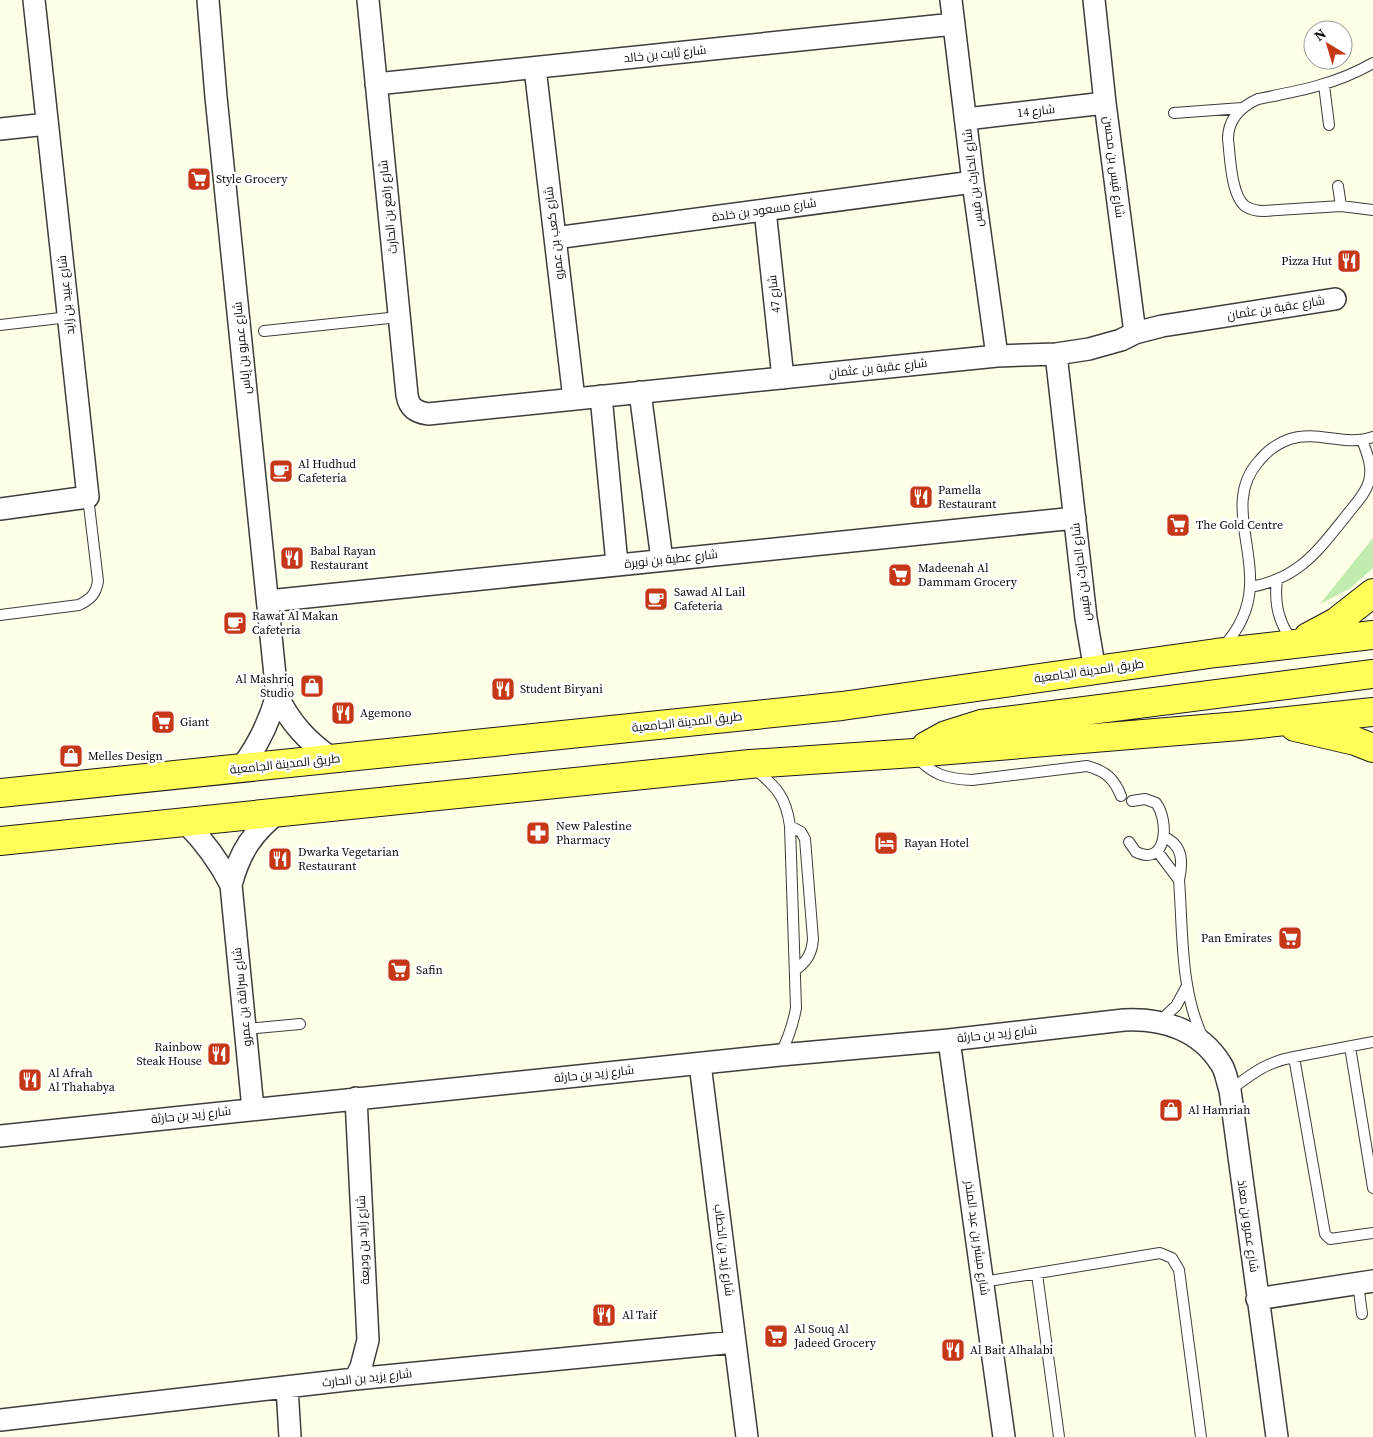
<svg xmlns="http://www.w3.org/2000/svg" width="1373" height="1437" viewBox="0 0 1373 1437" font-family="'Source Serif 4',Cairo,serif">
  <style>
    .green { fill: #c0ecae }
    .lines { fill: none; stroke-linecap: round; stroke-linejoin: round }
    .service-casing { stroke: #3d3d3d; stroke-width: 12 }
    .minor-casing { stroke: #3d3d3d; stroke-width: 24 }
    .primary-casing { stroke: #1b1b1b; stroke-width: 30 }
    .service { stroke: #fff; stroke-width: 10 }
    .minor { stroke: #fff; stroke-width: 21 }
    .primary { stroke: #fffd57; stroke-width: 28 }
    .labels { text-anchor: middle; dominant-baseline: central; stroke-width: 5; stroke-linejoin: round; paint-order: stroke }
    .street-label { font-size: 12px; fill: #0a0a0a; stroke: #fff }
    .poi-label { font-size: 12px; fill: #0a0a0a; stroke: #fff; text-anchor: start }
  </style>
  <rect width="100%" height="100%" fill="#feffe7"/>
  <path class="green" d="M 1373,538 L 1373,568 L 1349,589 L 1320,604 Z"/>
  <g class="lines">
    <g class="service-casing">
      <path id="service" d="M 1373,63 C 1337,84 1299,91 1258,99 C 1240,107 1228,119 1228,139 C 1230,156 1231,195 1245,206 C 1251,210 1257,211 1264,211 L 1341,206 L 1373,210
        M 1324,85 L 1329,125
        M 1174,113 L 1242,108
        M 1338,186 L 1341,206
        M 0,325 L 69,317
        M 264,331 L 399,317
        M 1277,580 C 1274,603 1278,623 1293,641
        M 1250,587 C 1298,579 1317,552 1346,516 C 1354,505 1366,494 1369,481 C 1373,467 1367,453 1362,440
        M 0,615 L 79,605 C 91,599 96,594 98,581 L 88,497
        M 1222,648 C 1238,631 1249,609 1250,586 C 1253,544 1226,497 1259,461 C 1267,451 1278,443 1290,439 C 1318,430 1345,447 1373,437
        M 916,756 C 932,775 947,779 972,780 L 1087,766 C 1105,771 1114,778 1121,796
        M 754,768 C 776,787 786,796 790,826 L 796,1008 C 793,1025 788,1039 780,1055
        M 790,826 L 801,832 L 805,839 L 813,939 C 812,953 807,962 795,970
        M 1164,837 C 1183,845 1183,862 1179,880 C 1183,932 1180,990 1203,1038
        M 1129,842 L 1136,852 C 1168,867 1169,820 1156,803 L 1145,799 L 1132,801
        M 1157,851 L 1179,880
        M 1160,1021 L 1176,1006 L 1187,986
        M 245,1029 L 300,1024
        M 1373,1042 L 1294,1057 L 1325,1234 L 1330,1239 L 1373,1233
        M 1350,1047 L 1373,1188
        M 1230,1090 C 1252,1074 1266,1062 1294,1057
        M 1037,1274 L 1059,1437
        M 983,1282 L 1160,1253 L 1172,1258 L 1179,1270 L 1201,1437
        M 1358,1283 L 1362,1314"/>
    </g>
    <g class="minor-casing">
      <path id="minor" d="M 208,0 L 216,97 L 277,695 C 269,723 258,746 240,769
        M 368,0 L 407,395 C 409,408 416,412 428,414 L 997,356 L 1056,354 L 1089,349 L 1121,340 L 1135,333 L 1162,326 L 1335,299
        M 951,0 L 973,182 L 997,356
        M 1094,0 L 1105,103 L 1135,333
        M 535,68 L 574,399
        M 376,84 L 954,24
        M 966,119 L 1105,103
        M 0,129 L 47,124
        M 765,210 L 783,378
        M 555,238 L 973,182
        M 1056,354 L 1086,618 L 1095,671
        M 640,392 L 662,560
        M 601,396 L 617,564
        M 0,509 L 88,497 L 34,0
        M 268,601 L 1075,518
        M 277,695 C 290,723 308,742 333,759
        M 185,822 C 204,841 219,861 231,885
        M 949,1040 L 1004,1437
        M 700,1064 L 747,1437
        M 253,1109 L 231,885 C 240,851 253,832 280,811
        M 0,1136 L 780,1055 L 949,1040 L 1124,1020 C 1163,1018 1200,1030 1221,1064 C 1226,1071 1227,1082 1230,1090 L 1277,1437
        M 1257,1299 L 1373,1281
        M 355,1379 L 361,1367 L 368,1340 L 356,1098
        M 287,1387 L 290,1437
        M 0,1420 L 355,1379 L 735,1342"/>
    </g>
    <g class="primary-casing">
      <path id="primary" d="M 1308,637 L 1336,622 L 1373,593
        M 1295,727 L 1355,741 L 1373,748
        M 926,746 L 946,735 L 981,724 L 1373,674
        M 0,793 L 842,706 L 1216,653 L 1373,635
        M 0,841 L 750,764 L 914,753 L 1239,726 L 1373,712"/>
    </g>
    <use href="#service" class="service"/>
    <use href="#minor" class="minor"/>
    <use href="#primary" class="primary"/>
  </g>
  <defs>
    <g id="supermarket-square" transform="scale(1.25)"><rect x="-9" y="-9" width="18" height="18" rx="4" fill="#c53717" stroke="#fff"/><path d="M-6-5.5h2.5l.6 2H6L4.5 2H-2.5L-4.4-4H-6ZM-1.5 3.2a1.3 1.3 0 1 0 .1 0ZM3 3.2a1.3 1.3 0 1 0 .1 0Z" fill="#fff"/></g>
    <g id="restaurant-square" transform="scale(1.25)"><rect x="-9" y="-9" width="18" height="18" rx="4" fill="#c53717" stroke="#fff"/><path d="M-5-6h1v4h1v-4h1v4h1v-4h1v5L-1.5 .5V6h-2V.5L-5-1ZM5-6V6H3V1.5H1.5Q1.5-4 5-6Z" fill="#fff"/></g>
    <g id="cafe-square" transform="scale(1.25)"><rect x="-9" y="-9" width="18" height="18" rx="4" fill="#c53717" stroke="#fff"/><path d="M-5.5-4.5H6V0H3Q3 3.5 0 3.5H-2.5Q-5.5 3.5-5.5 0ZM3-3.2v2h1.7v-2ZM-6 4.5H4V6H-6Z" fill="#fff"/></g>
    <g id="shop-square" transform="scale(1.25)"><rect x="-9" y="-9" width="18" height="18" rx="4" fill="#c53717" stroke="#fff"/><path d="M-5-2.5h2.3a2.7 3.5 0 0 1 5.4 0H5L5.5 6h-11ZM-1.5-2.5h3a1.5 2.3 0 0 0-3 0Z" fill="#fff"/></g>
    <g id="pharmacy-square" transform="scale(1.25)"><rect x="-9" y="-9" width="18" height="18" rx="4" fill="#c53717" stroke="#fff"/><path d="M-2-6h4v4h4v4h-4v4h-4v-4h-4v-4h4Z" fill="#fff"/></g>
    <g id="hotel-square" transform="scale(1.25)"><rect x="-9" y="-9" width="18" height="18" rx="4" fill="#c53717" stroke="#fff"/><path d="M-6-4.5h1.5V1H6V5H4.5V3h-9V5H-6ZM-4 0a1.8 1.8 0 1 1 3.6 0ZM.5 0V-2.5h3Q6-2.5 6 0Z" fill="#fff"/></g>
  </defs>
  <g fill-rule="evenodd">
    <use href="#supermarket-square" x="199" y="179"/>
    <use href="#restaurant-square" x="1349" y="261"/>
    <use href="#cafe-square" x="281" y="471"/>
    <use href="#restaurant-square" x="921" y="497"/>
    <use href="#supermarket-square" x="1178" y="525"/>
    <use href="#restaurant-square" x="292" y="558"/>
    <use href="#supermarket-square" x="900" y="575"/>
    <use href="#cafe-square" x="656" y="599"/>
    <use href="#cafe-square" x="235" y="623"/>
    <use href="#shop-square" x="312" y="686"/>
    <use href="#restaurant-square" x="503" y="689"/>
    <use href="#restaurant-square" x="343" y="713"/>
    <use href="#supermarket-square" x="163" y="722"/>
    <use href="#shop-square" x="71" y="756"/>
    <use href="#pharmacy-square" x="538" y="833"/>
    <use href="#hotel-square" x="886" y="843"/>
    <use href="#restaurant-square" x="280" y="859"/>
    <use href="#supermarket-square" x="1290" y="938"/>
    <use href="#supermarket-square" x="399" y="970"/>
    <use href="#restaurant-square" x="219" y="1054"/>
    <use href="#restaurant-square" x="30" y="1080"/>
    <use href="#shop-square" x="1171" y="1110"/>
    <use href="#restaurant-square" x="604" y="1315"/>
    <use href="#supermarket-square" x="776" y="1336"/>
    <use href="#restaurant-square" x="953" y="1350"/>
  </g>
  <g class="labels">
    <g class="street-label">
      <text transform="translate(665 54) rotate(-6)">شارع ثابت بن خالد</text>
      <text transform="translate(1036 111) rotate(-6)">شارع 14</text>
      <text transform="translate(1114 167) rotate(83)">شارع قيس بن محسن</text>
      <text transform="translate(973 178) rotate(-97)">شارع الحارث بن قيس</text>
      <text transform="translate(388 207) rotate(-96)">شارع رافع بن الحارث</text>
      <text transform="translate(764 210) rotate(-8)">شارع مسعود بن خلدة</text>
      <text transform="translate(554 233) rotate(-97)">شارع كعب بن عمرو</text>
      <text transform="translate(774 294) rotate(-96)">شارع 47</text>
      <text transform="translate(66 295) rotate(-96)">شارع عبيد بن زايد</text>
      <text transform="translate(1276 308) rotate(-9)">شارع عقبة بن عثمان</text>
      <text transform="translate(242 348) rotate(-96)">شارع عمرو بن إياس</text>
      <text transform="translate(878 368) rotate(-6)">شارع عقبة بن عثمان</text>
      <text transform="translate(671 559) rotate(-6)">شارع عطية بن نويرة</text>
      <text transform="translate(1081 572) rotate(-97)">شارع الحارث بن قيس</text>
      <text transform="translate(1089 671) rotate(-8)">طريق المدينة الجامعية</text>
      <text transform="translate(687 722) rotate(-6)">طريق المدينة الجامعية</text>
      <text transform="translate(285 764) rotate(-6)">طريق المدينة الجامعية</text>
      <text transform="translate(242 997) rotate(-96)">شارع سراقة بن عمرو</text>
      <text transform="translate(997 1034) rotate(-6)">شارع زيد بن حارثة</text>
      <text transform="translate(594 1074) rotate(-6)">شارع زيد بن حارثة</text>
      <text transform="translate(191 1115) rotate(-6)">شارع زيد بن حارثة</text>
      <text transform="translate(1248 1226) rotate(82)">شارع عمرو بن معاذ</text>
      <text transform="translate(977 1238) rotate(82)">شارع مبشر بن عبد المنذر</text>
      <text transform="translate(363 1240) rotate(-93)">شارع زايد بن وديعة</text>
      <text transform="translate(724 1250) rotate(83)">شارع زيد بن الخطاب</text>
      <text transform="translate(367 1378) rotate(-6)">شارع يزيد بن الحارث</text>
    </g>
    <g class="poi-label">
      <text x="216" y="179">Style Grocery</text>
      <text x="1332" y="261" text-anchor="end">Pizza Hut</text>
      <text x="298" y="464">Al Hudhud<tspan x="298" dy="14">Cafeteria</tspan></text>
      <text x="938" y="490">Pamella<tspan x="938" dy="14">Restaurant</tspan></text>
      <text x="1196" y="525">The Gold Centre</text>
      <text x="310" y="551">Babal Rayan<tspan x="310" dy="14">Restaurant</tspan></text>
      <text x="918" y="568">Madeenah Al<tspan x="918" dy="14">Dammam Grocery</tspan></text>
      <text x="674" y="592">Sawad Al Lail<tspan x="674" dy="14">Cafeteria</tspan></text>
      <text x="252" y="616">Rawat Al Makan<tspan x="252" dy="14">Cafeteria</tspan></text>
      <text x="294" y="679" text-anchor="end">Al Mashriq<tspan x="294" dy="14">Studio</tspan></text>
      <text x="520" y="689">Student Biryani</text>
      <text x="360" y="713">Agemono</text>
      <text x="180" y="722">Giant</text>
      <text x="88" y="756">Melles Design</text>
      <text x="556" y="826">New Palestine<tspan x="556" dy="14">Pharmacy</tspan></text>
      <text x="904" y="843">Rayan Hotel</text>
      <text x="298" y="852">Dwarka Vegetarian<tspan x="298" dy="14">Restaurant</tspan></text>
      <text x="1272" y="938" text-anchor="end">Pan Emirates</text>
      <text x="416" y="970">Safin</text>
      <text x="202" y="1047" text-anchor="end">Rainbow<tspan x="202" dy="14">Steak House</tspan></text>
      <text x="48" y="1073">Al Afrah<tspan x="48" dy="14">Al Thahabya</tspan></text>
      <text x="1188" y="1110">Al Hamriah</text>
      <text x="622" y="1315">Al Taif</text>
      <text x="794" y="1329">Al Souq Al<tspan x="794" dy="14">Jadeed Grocery</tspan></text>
      <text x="970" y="1350">Al Bait Alhalabi</text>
    </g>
  </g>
  <g transform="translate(1328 45) rotate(322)"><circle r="24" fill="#ffffff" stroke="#9d9d9d"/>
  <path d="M0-4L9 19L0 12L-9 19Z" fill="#c53717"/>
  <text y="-8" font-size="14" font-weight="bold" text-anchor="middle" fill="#0a0a0a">N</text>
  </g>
</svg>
